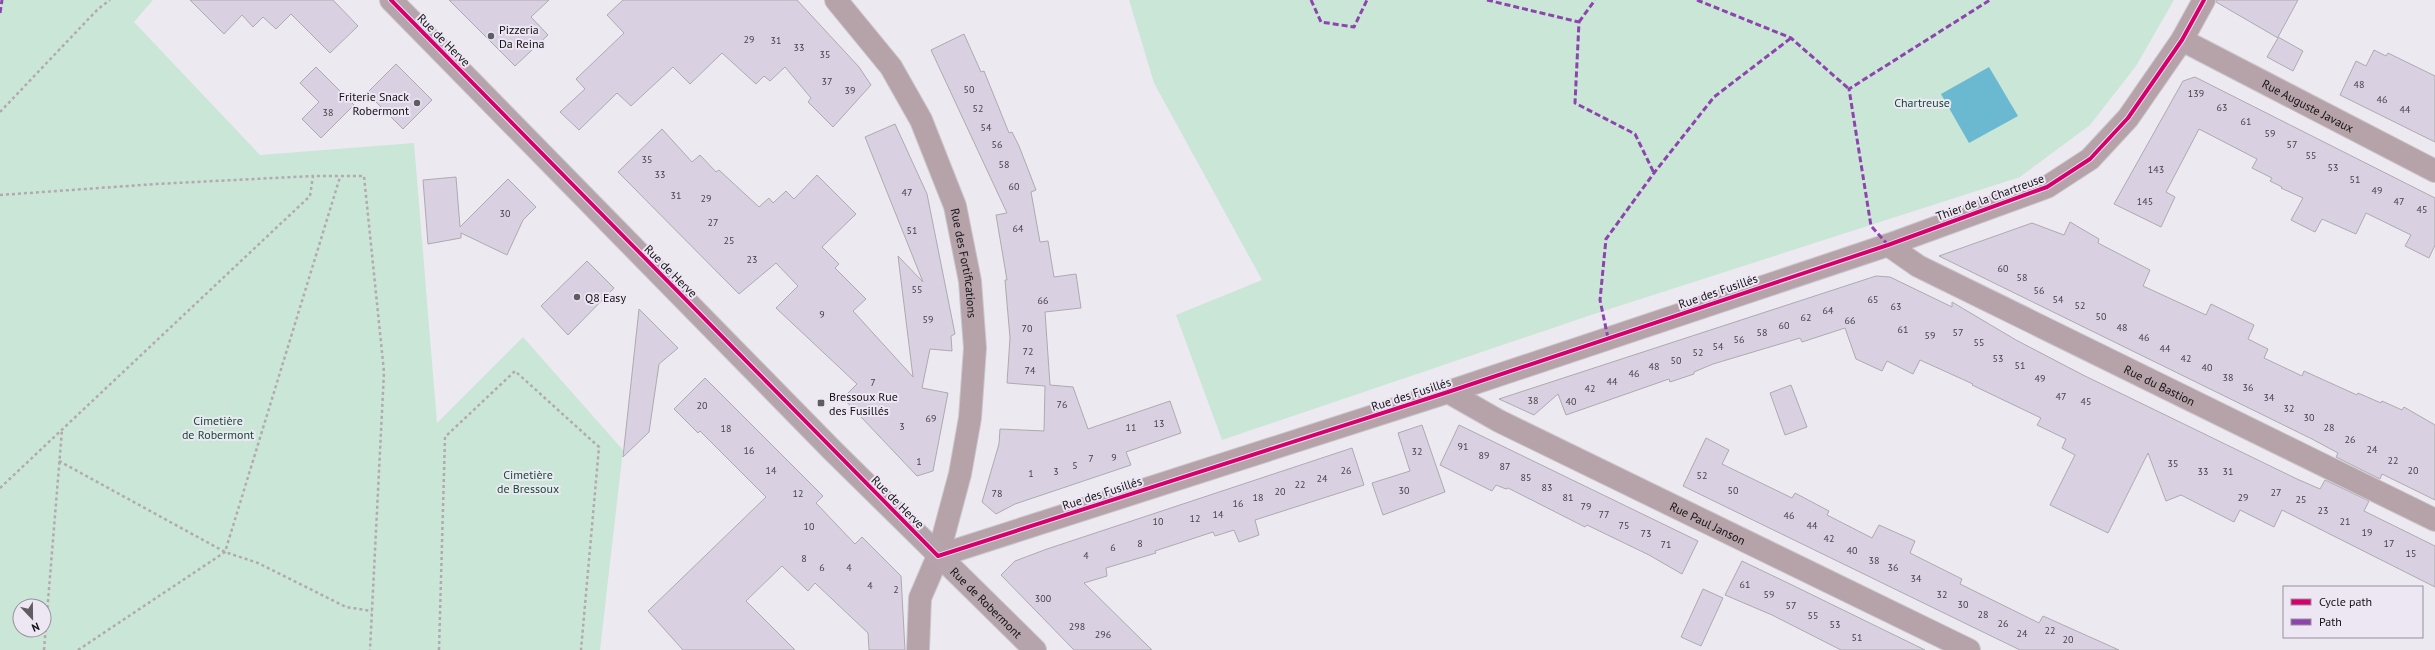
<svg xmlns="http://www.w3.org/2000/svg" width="2435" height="650" viewBox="0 0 2435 650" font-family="'PT Sans',sans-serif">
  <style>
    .green { fill: #cae6d7; fill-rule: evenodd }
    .water { fill: #6bb9d0 }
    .building { fill: #d9d0e1; stroke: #adaaaf }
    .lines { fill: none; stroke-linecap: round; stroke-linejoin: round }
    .minor-casing { stroke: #cac7cc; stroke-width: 24 }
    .primary-casing { stroke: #cac7cc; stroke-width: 24 }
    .path { stroke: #b4a9af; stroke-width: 2.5; stroke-dasharray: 3 3; stroke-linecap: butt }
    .minor { stroke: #b6a3a9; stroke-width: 22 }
    .primary { stroke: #b6a4ac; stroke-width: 22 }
    .quiet { stroke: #8e44ad; stroke-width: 3; stroke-dasharray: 6 3; stroke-linecap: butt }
    .cycleway-casing { stroke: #ede6f3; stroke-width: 6 }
    .cycleway { stroke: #d6006c; stroke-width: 4 }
    .poi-dot { fill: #605d62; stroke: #ede6f3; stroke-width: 1.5 }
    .labels { text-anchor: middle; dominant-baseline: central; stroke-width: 4; stroke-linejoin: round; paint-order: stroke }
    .number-label { font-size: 10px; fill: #454249 }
    .poi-label { font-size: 12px; fill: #141216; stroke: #ede6f3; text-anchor: start }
    .street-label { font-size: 12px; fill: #141216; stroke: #ede6f3 }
    .park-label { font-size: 12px; fill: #0e4f31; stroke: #ede6f3 }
  </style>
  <rect width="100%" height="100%" fill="#ede9f0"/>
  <path class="green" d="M 0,0 L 153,0 L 134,22 L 260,155 L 414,143 L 437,423 L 523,337 L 623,450 L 600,650 L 0,650 ZM 20,606 L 44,606 L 44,630 L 20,630 Z
    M 1129,0 L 2174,0 L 2136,66 L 2090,125 L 2020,177 L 1591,315 L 1222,440 L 1176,315 L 1262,280 L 1154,83 Z"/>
  <path class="water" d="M 1989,67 L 2018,116 L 1969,143 L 1941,94 Z"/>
  <path class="building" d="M 190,0 L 333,0 L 358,26 L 330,53 L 291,14 L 276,29 L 263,17 L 253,27 L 242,15 L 224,34 Z
    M 449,0 L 549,0 L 531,17 L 548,35 L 515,66 Z
    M 623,0 L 797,0 L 859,67 L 871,85 L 833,127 L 808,102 L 811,98 L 785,67 L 770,81 L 764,76 L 756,84 L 722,53 L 690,84 L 673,67 L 631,106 L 617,93 L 579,130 L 560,112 L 585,89 L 576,79 L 624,33 L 607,15 Z
    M 2216,0 L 2298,0 L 2278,37 L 2303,51 L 2293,71 L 2267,57 L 2278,38 L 2216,2 Z
    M 964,34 L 981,72 L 984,71 L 1009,133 L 1012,132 L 1019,146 L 1036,190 L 1031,192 L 1040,242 L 1048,241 L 1054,277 L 1076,274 L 1081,308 L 1045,312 L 1050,385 L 1073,387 L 1088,429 L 1170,401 L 1181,433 L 1126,452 L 1131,465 L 1015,504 L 996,514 L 982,502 L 999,444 L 1000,429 L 1044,431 L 1045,386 L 1007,383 L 1010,338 L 1005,280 L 1007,280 L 996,215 L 1007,213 L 931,50 Z
    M 2374,50 L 2386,56 L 2388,53 L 2435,76 L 2435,142 L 2340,95 L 2356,61 L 2366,66 Z
    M 396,64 L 432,100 L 403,129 L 367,93 Z
    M 316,67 L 354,105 L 321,138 L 302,119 L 319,102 L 300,83 Z
    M 2195,77 L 2435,198 L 2435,245 L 2429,258 L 2405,246 L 2411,235 L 2366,213 L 2356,234 L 2322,219 L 2315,232 L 2291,220 L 2303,198 L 2281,188 L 2282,187 L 2270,181 L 2272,178 L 2252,168 L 2257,159 L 2199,129 L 2166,192 L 2175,197 L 2161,227 L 2114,204 L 2183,81 Z
    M 895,124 L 927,194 L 955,334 L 951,336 L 952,351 L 930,349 L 922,388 L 948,393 L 933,471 L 917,476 L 843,398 L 857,384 L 776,308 L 798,286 L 776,263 L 739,294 L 618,172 L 662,129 L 692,162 L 700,155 L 716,172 L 719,170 L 759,207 L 769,198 L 773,203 L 786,191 L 794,199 L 817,175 L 856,214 L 822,247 L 839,264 L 835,268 L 866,299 L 853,311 L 913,377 L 898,256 L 923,282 L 865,137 Z
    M 456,177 L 460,227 L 508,179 L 536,207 L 523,220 L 507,255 L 461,233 L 461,238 L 428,244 L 423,180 Z
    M 2070,222 L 2099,239 L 2098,243 L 2150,270 L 2143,286 L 2206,315 L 2211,304 L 2254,325 L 2248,339 L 2268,349 L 2264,358 L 2302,376 L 2304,371 L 2357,395 L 2358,393 L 2381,403 L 2382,401 L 2402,410 L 2404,407 L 2435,425 L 2435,500 L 2382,474 L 2380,479 L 2336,457 L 2338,453 L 2312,439 L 1939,256 L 2032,223 L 2064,235 Z
    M 587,261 L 614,288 L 568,335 L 541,306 Z
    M 1876,276 L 1890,277 L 1952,307 L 1952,302 L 2016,340 L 2083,375 L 2297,479 L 2320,489 L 2325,480 L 2369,501 L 2364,511 L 2435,546 L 2435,587 L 2282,510 L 2274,527 L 2240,510 L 2234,522 L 2181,495 L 2166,501 L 2148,453 L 2108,533 L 2050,505 L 2075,455 L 2062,448 L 2066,439 L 2037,425 L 2041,418 L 1972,385 L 1973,384 L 1920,360 L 1913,374 L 1887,361 L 1882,371 L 1856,359 L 1845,328 L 1802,342 L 1800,338 L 1713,364 L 1694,372 L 1694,374 L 1670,382 L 1669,379 L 1566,415 L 1558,394 L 1534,415 L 1499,399 Z
    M 639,309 L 678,348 L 659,364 L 649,432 L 623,457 Z
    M 705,378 L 823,496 L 816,503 L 855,544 L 862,537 L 901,576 L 905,650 L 869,650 L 868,633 L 815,583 L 808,591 L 782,566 L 746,601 L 795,650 L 683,650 L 648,611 L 766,497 L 700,431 L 698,433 L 674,409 Z
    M 1791,385 L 1807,427 L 1785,435 L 1770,393 Z
    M 1422,425 L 1445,492 L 1383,515 L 1372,483 L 1410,471 L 1398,433 Z
    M 1459,425 L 1698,541 L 1682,574 L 1649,555 L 1587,525 L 1585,527 L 1508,488 L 1506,489 L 1496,485 L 1492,491 L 1440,465 Z
    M 1706,438 L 1729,450 L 1722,464 L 1792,498 L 1795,493 L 1829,511 L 1827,515 L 1872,538 L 1879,525 L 1915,541 L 1910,553 L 1962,579 L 1960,584 L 2039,623 L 2043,616 L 2119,650 L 2020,650 L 1683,486 Z
    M 1352,448 L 1364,485 L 1255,520 L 1259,535 L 1239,542 L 1234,530 L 1215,536 L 1213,532 L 1155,551 L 1156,553 L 1106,568 L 1107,576 L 1084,583 L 1152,650 L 1074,650 L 1001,575 L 1015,561 L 1047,549 Z
    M 1742,561 L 1792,585 L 1925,650 L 1841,650 L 1772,615 L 1725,595 Z
    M 1703,589 L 1723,598 L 1701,646 L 1681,637 Z"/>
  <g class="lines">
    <g class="minor-casing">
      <g id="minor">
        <path id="s1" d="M 836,0 L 891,67 L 921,120 L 955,206 L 970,281 L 975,348 L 970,418 L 960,474 L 938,556 L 920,598 L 918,650"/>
        <path id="s2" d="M 2182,40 L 2435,171"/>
        <path id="s3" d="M 1888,245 L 1918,266 L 2435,520"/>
        <path id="s4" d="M 1448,392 L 1499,421 L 1969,650"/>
        <path d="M 938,556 L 1448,392 L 1888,245 L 2047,187 L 2090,159 L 2128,118 L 2182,40 L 2204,0"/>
      </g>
    </g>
    <g class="primary-casing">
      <g id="primary">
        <path id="s5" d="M 391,0 L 832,450 L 1035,650"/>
      </g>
    </g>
    <path class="path" d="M 0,112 L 98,9 L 110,0
      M 0,195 L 156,184 L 313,176
      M 59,461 L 225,552 L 258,563 L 346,607 L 372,611
      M 0,488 L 310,196 L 313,176 L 364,176 L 384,372 L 370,650
      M 44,650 L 62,430
      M 78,650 L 225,552 L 340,177
      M 439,650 L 445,437 L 515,371 L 599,447 L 581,650"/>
    <use href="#minor" class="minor"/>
    <use href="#primary" class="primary"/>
    <path class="quiet" d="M 1311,0 L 1321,22 L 1354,27 L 1367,0
      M 1487,0 L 1579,22 L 1575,103 L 1635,134 L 1654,173
      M 1697,0 L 1791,38 L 1849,89
      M 0,13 L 2,0
      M 1579,22 L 1595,0
      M 1888,245 L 1871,226 L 1849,89 L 1990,0
      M 1608,338 L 1600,300 L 1606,239 L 1654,173 L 1714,97 L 1791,38"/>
    <g class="cycleway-casing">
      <path id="cycleway" d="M 391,0 L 938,556 L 1448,392 L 1888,245 L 2047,187 L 2090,159 L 2128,118 L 2182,40 L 2204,0"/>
    </g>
    <use href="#cycleway" class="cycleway"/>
  </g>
  <g class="poi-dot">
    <circle cx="491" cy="36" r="4"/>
    <circle cx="417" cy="103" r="4"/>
    <circle cx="577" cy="297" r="4"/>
    <rect x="817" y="399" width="8" height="8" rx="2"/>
  </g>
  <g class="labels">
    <g class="number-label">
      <text x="749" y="39">29</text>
      <text x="776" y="40">31</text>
      <text x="799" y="47">33</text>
      <text x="825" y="54">35</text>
      <text x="827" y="81">37</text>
      <text x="2359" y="84">48</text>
      <text x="969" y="89">50</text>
      <text x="850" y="90">39</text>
      <text x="2196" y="93">139</text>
      <text x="2382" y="99">46</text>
      <text x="2222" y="107">63</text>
      <text x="978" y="108">52</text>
      <text x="2405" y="109">44</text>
      <text x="328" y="112">38</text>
      <text x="2246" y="121">61</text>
      <text x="986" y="127">54</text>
      <text x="2270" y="133">59</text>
      <text x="997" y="144">56</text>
      <text x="2292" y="144">57</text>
      <text x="2311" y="155">55</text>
      <text x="647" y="159">35</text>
      <text x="1004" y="164">58</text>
      <text x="2333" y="167">53</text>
      <text x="2156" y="169">143</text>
      <text x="660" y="174">33</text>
      <text x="2355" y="179">51</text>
      <text x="1014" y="186">60</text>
      <text x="2377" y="190">49</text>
      <text x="907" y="192">47</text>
      <text x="676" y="195">31</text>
      <text x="706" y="198">29</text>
      <text x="2145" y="201">145</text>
      <text x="2399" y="201">47</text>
      <text x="2422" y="209">45</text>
      <text x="505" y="213">30</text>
      <text x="713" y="222">27</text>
      <text x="1018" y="228">64</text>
      <text x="912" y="230">51</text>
      <text x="729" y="240">25</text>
      <text x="752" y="259">23</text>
      <text x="2003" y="268">60</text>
      <text x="2022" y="277">58</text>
      <text x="917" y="289">55</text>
      <text x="2039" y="290">56</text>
      <text x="1873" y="299">65</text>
      <text x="2058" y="299">54</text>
      <text x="1043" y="300">66</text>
      <text x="2080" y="305">52</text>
      <text x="1896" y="306">63</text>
      <text x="1828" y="310">64</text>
      <text x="822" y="314">9</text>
      <text x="2101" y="316">50</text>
      <text x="1806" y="317">62</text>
      <text x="928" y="319">59</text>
      <text x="1850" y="320">66</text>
      <text x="1784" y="325">60</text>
      <text x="2122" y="327">48</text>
      <text x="1027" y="328">70</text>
      <text x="1903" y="329">61</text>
      <text x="1762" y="332">58</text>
      <text x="1958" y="332">57</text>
      <text x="1930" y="335">59</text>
      <text x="2144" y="337">46</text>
      <text x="1739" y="339">56</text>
      <text x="1979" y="342">55</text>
      <text x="1718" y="346">54</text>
      <text x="2165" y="348">44</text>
      <text x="1028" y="351">72</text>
      <text x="1698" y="352">52</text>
      <text x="1998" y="358">53</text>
      <text x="2186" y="358">42</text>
      <text x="1676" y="360">50</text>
      <text x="2020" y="365">51</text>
      <text x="1654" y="366">48</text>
      <text x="2207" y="367">40</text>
      <text x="1030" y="370">74</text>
      <text x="1634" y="373">46</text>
      <text x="2228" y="377">38</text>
      <text x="2040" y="378">49</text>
      <text x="1612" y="381">44</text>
      <text x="873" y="382">7</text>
      <text x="2248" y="387">36</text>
      <text x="1590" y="388">42</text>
      <text x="2061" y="396">47</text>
      <text x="2269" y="397">34</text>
      <text x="1533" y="400">38</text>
      <text x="1571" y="401">40</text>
      <text x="2086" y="401">45</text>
      <text x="1062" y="404">76</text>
      <text x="702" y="405">20</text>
      <text x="2289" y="408">32</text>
      <text x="2309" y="417">30</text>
      <text x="931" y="418">69</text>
      <text x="1159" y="423">13</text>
      <text x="902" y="426">3</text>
      <text x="1131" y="427">11</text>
      <text x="2329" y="427">28</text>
      <text x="726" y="428">18</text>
      <text x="2350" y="439">26</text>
      <text x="1463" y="446">91</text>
      <text x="2372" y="449">24</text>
      <text x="749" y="450">16</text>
      <text x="1417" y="451">32</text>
      <text x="1484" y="455">89</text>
      <text x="1114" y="457">9</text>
      <text x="1091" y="458">7</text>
      <text x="2393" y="460">22</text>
      <text x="919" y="461">1</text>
      <text x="2173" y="463">35</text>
      <text x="1075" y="465">5</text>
      <text x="1505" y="466">87</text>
      <text x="771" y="470">14</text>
      <text x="1346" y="470">26</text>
      <text x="2413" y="470">20</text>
      <text x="1056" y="471">3</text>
      <text x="2203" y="471">33</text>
      <text x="2228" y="471">31</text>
      <text x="1031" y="473">1</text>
      <text x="1702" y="475">52</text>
      <text x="1526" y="477">85</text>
      <text x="1322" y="478">24</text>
      <text x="1300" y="484">22</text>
      <text x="1547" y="487">83</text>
      <text x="1404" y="490">30</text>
      <text x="1733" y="490">50</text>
      <text x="1280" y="491">20</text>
      <text x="2276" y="492">27</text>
      <text x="798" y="493">12</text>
      <text x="997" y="493">78</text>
      <text x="1258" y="497">18</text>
      <text x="1568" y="497">81</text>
      <text x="2243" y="497">29</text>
      <text x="2301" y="499">25</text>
      <text x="1238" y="503">16</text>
      <text x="1586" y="506">79</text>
      <text x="2323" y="510">23</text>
      <text x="1218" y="514">14</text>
      <text x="1604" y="514">77</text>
      <text x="1789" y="515">46</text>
      <text x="1195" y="518">12</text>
      <text x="1158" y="521">10</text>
      <text x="2345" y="521">21</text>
      <text x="1624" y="525">75</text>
      <text x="1812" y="525">44</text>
      <text x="809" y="526">10</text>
      <text x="2367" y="532">19</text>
      <text x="1646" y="533">73</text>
      <text x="1829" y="538">42</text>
      <text x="1140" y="543">8</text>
      <text x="2389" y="543">17</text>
      <text x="1666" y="544">71</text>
      <text x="1113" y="547">6</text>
      <text x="1852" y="550">40</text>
      <text x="2411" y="553">15</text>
      <text x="1086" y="555">4</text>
      <text x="804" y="558">8</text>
      <text x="1874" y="560">38</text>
      <text x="822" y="567">6</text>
      <text x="849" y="567">4</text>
      <text x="1893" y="567">36</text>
      <text x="1916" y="578">34</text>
      <text x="1745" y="584">61</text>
      <text x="870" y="585">4</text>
      <text x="896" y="589">2</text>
      <text x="1769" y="594">59</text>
      <text x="1942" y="594">32</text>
      <text x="1043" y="598">300</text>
      <text x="1963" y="604">30</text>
      <text x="1791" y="605">57</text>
      <text x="1983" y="614">28</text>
      <text x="1813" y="615">55</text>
      <text x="2003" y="623">26</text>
      <text x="1835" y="624">53</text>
      <text x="1077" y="626">298</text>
      <text x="2050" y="630">22</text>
      <text x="2022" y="633">24</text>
      <text x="1103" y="634">296</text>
      <text x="1857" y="637">51</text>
      <text x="2068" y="639">20</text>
    </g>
    <g class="poi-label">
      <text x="499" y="29">Pizzeria<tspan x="499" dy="14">Da Reina</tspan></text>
      <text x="409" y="96" text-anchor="end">Friterie Snack<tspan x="409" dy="14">Robermont</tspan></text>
      <text x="585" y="297">Q8 Easy</text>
      <text x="829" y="396">Bressoux Rue<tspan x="829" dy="14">des Fusillés</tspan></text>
    </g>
    <g class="street-label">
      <text transform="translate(444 40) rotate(45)">Rue de Herve</text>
      <text stroke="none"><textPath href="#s2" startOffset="142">Rue Auguste Javaux</textPath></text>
      <text transform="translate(1990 197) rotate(-20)">Thier de la Chartreuse</text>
      <text stroke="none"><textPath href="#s1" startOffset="298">Rue des Fortifications</textPath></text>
      <text transform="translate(671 271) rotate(45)">Rue de Herve</text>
      <text transform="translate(1718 291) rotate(-19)">Rue des Fusillés</text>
      <text stroke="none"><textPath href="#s3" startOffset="306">Rue du Bastion</textPath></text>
      <text transform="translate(1411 394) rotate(-18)">Rue des Fusillés</text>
      <text transform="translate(1102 493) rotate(-18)">Rue des Fusillés</text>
      <text transform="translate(898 502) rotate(45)">Rue de Herve</text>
      <text stroke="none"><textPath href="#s4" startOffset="291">Rue Paul Janson</textPath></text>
      <text stroke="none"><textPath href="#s5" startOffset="847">Rue de Robermont</textPath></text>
    </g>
    <g class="park-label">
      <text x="1922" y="102">Chartreuse</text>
      <text x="218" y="420">Cimetière<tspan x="218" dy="14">de Robermont</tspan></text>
      <text x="528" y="474">Cimetière<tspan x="528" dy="14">de Bressoux</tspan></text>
    </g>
  </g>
  <rect x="2283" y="586" width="140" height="52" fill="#ede6f3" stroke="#96919b"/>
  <rect x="2291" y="599" width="20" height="6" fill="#d6006c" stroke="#96919b"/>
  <text x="2319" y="606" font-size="12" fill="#141216">Cycle path</text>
  <rect x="2291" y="619" width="20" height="6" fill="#8e44ad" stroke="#96919b"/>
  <text x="2319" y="626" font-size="12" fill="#141216">Path</text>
  <g transform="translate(32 618) rotate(158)"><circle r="19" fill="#ede6f3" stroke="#96919b"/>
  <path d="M0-3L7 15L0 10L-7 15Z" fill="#605d62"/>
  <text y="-6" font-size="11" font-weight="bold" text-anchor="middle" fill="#141216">N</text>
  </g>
</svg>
